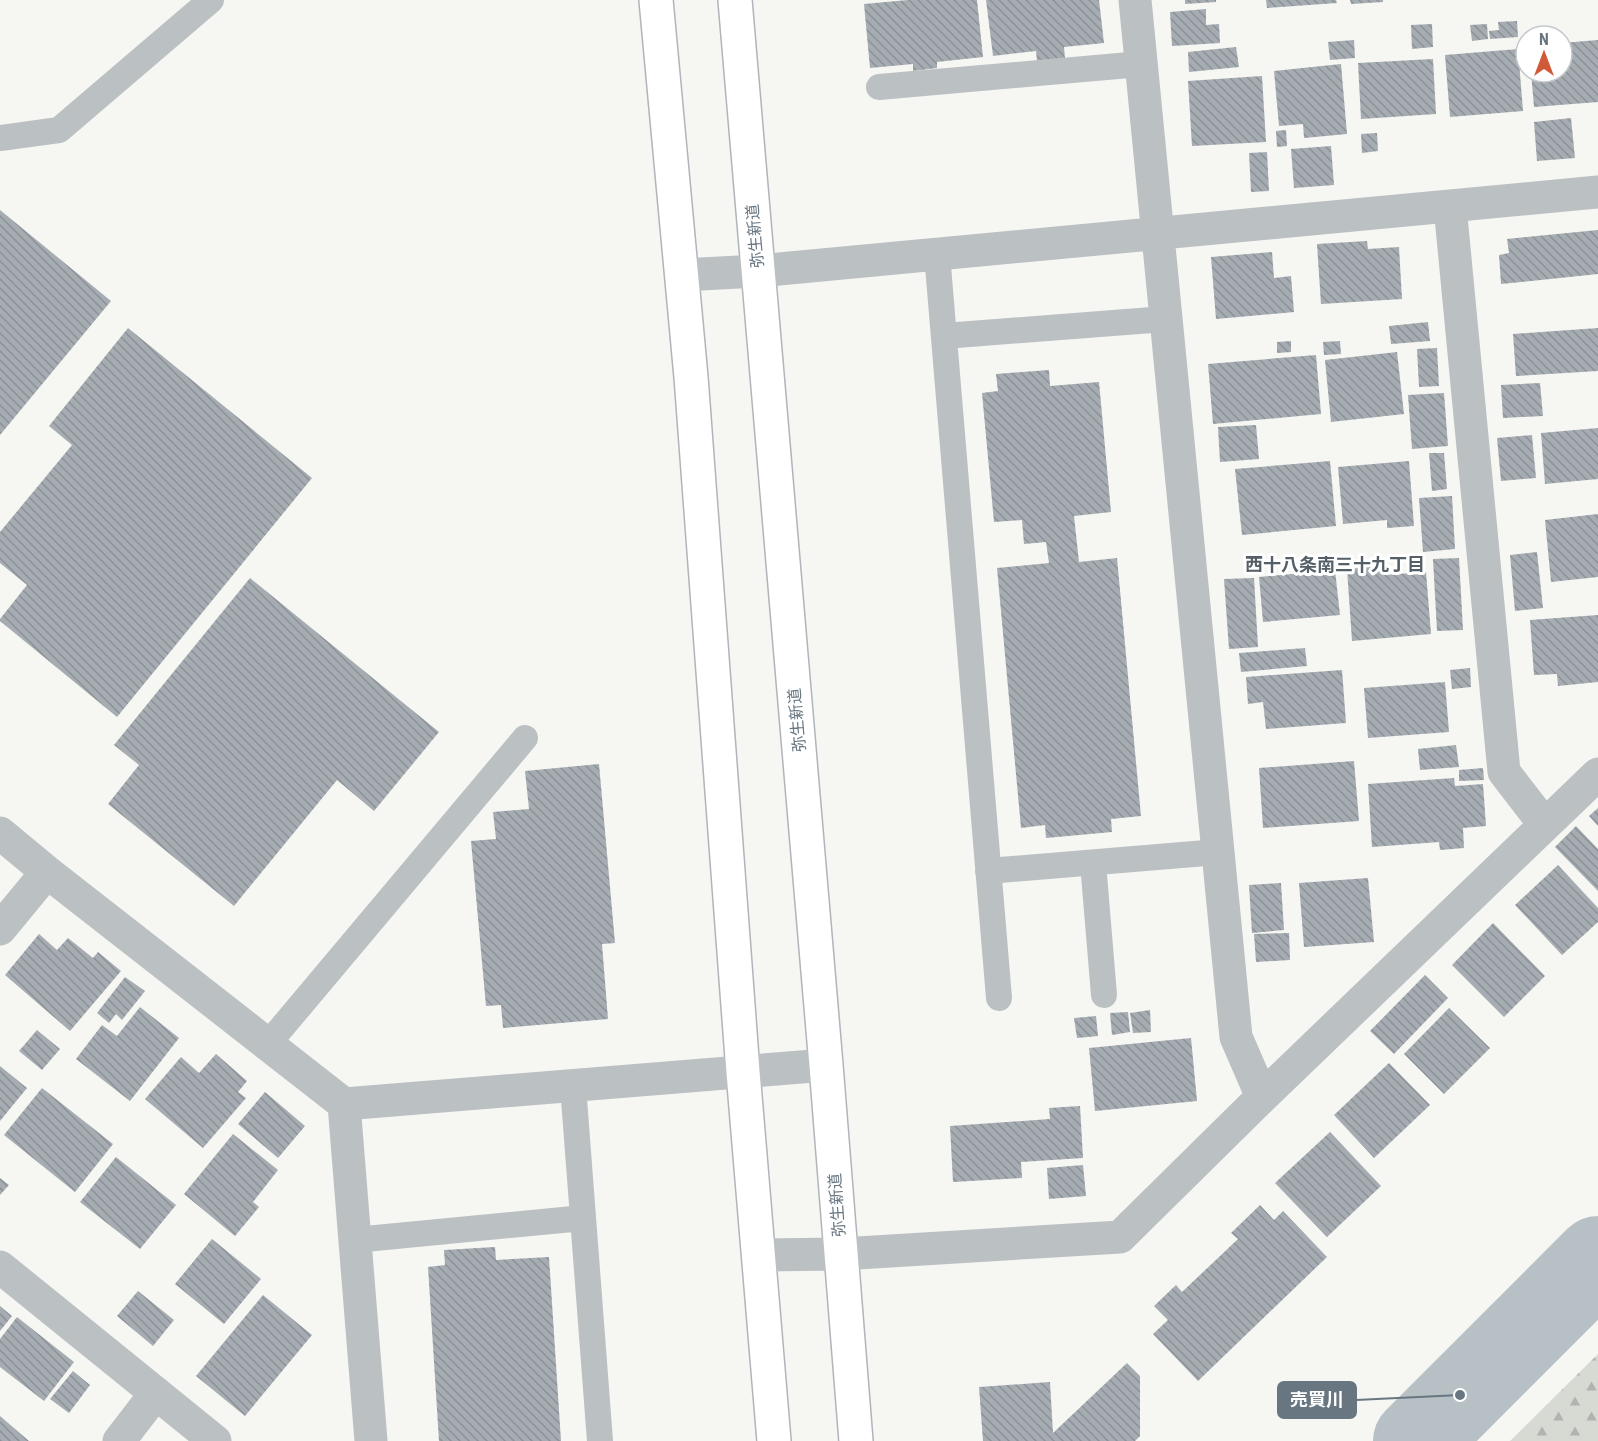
<svg xmlns="http://www.w3.org/2000/svg" width="1598" height="1441" viewBox="0 0 1598 1441" font-family="'Roboto Condensed','Noto Sans JP',sans-serif">
  <style>
    .forest { fill: url(#forest-firs) }
    .lines { fill: none; stroke-linecap: round; stroke-linejoin: round }
    .river { stroke: #b7c1c5; stroke-width: 86 }
    .building { fill: url(#building-back-hatch) }
    .secondary-casing { stroke: #b0b5b9; stroke-width: 36 }
    .lane { stroke: #bbc0c3; stroke-width: 26 }
    .street { stroke: #bbc0c3; stroke-width: 33 }
    .secondary { stroke: #fff; stroke-width: 33 }
    .labels { text-anchor: middle; dominant-baseline: central; stroke-width: 6; stroke-linejoin: round; paint-order: stroke }
    .street-label { font-size: 16px; fill: #687681; stroke: #fff }
    .neighbourhood-label { font-size: 18px; font-weight: bold; fill: #555f67; stroke: #fff }
    .leader { fill: none; stroke: #687681; stroke-width: 2 }
    .callout-dot { fill: #687681; stroke: #fff; stroke-width: 2 }
    .callout { fill: #687681; stroke: #687681; stroke-width: 2 }
    .callout-label { font-size: 18px; text-anchor: middle; font-weight: bold; fill: #fff }
  </style>
  <defs>
    <pattern id="forest-firs" width="22" height="20" patternUnits="userSpaceOnUse" patternTransform="scale(1.5)"><rect width="22" height="20" fill="#d6dad3"/><path d="M5 1l3.5 6h-7zM16 11l3.5 6h-7z" fill="#b1b5b1"/></pattern>
    <pattern id="building-back-hatch" width="6" height="6" patternUnits="userSpaceOnUse" patternTransform="scale(1.5)"><rect width="6" height="6" fill="#a6adb2"/><path d="M-1 5l2 2M0 0l6 6M5-1l2 2" fill="none" stroke="#8b9196"/></pattern>
  </defs>
  <rect width="100%" height="100%" fill="#f6f6f3"/>
  <path class="forest" d="M 1598,1354 L 1598,1441 L 1510,1441 Z"/>
  <g class="lines">
    <path class="river" d="M 1416,1441 L 1598,1259"/>
  </g>
  <path class="building" d="M 908,0 L 977,0 L 983,57 L 937,62 L 937,68 L 913,71 L 913,64 L 870,68 L 864,4 Z
    M 986,0 L 1099,0 L 1104,43 L 1064,47 L 1065,58 L 1037,61 L 1036,51 L 993,56 Z
    M 1185,0 L 1216,0 L 1216,2 L 1185,4 Z
    M 1266,0 L 1336,0 L 1337,3 L 1267,8 Z
    M 1350,0 L 1383,0 L 1383,2 L 1351,4 Z
    M 1206,9 L 1206,25 L 1219,24 L 1220,43 L 1172,46 L 1170,12 Z
    M 1517,21 L 1518,37 L 1490,39 L 1489,31 L 1499,30 L 1498,22 Z
    M 1432,24 L 1433,47 L 1412,49 L 1411,25 Z
    M 1487,24 L 1488,39 L 1472,41 L 1470,25 Z
    M 1354,40 L 1355,58 L 1330,60 L 1328,42 Z
    M 1598,40 L 1598,102 L 1534,107 L 1531,72 L 1562,72 L 1562,43 Z
    M 1236,47 L 1239,67 L 1189,72 L 1188,52 Z
    M 1518,49 L 1523,111 L 1450,117 L 1445,55 Z
    M 1433,59 L 1436,114 L 1361,119 L 1358,63 Z
    M 1341,64 L 1347,134 L 1304,138 L 1303,124 L 1279,126 L 1274,71 Z
    M 1262,76 L 1266,142 L 1192,146 L 1188,81 Z
    M 1571,118 L 1575,158 L 1537,161 L 1534,122 Z
    M 1286,130 L 1287,146 L 1277,147 L 1276,131 Z
    M 1377,133 L 1378,151 L 1362,153 L 1361,134 Z
    M 1331,146 L 1334,185 L 1294,188 L 1291,149 Z
    M 1267,152 L 1269,191 L 1251,192 L 1249,153 Z
    M 0,210 L 111,301 L 0,435 Z
    M 1598,230 L 1598,274 L 1501,284 L 1499,255 L 1509,253 L 1507,239 Z
    M 1367,241 L 1368,249 L 1399,247 L 1402,299 L 1321,304 L 1317,244 Z
    M 1272,252 L 1274,278 L 1291,276 L 1294,312 L 1216,319 L 1211,257 Z
    M 1428,322 L 1430,341 L 1391,344 L 1389,326 Z
    M 128,328 L 312,478 L 117,717 L 0,621 L 0,619 L 27,585 L 0,563 L 0,532 L 72,445 L 49,426 Z
    M 1598,328 L 1598,371 L 1516,376 L 1513,334 Z
    M 1291,341 L 1291,352 L 1277,353 L 1277,342 Z
    M 1340,341 L 1341,354 L 1324,355 L 1323,342 Z
    M 1437,348 L 1439,386 L 1419,387 L 1417,349 Z
    M 1397,352 L 1404,414 L 1331,422 L 1325,360 Z
    M 1316,355 L 1321,414 L 1213,424 L 1208,364 Z
    M 1049,370 L 1050,386 L 1099,382 L 1111,512 L 1074,516 L 1079,562 L 1117,558 L 1141,816 L 1111,819 L 1112,832 L 1046,838 L 1045,825 L 1021,828 L 997,568 L 1049,563 L 1046,542 L 1024,544 L 1022,520 L 994,522 L 982,393 L 998,391 L 996,374 Z
    M 1540,383 L 1543,416 L 1503,418 L 1501,385 Z
    M 1444,393 L 1448,446 L 1412,449 L 1408,395 Z
    M 1256,425 L 1259,459 L 1220,462 L 1218,427 Z
    M 1598,428 L 1598,479 L 1545,484 L 1541,433 Z
    M 1532,435 L 1536,478 L 1501,481 L 1497,438 Z
    M 1429,453 L 1444,453 L 1447,489 L 1432,491 Z
    M 1330,461 L 1336,526 L 1242,535 L 1235,469 Z
    M 1409,461 L 1414,526 L 1387,528 L 1387,520 L 1343,524 L 1338,467 Z
    M 1452,496 L 1455,549 L 1423,552 L 1419,498 Z
    M 1598,514 L 1598,577 L 1551,582 L 1545,520 Z
    M 1537,552 L 1543,608 L 1515,611 L 1510,555 Z
    M 1459,558 L 1463,630 L 1437,631 L 1433,559 Z
    M 1382,566 L 1383,575 L 1426,572 L 1431,634 L 1352,641 L 1347,569 Z
    M 1335,570 L 1340,615 L 1263,622 L 1259,577 Z
    M 250,578 L 439,732 L 374,811 L 337,780 L 234,906 L 108,804 L 139,765 L 114,745 Z
    M 1254,578 L 1258,647 L 1229,649 L 1224,579 Z
    M 1598,615 L 1598,682 L 1558,686 L 1557,674 L 1534,675 L 1530,620 Z
    M 1305,648 L 1307,666 L 1241,672 L 1239,653 Z
    M 1470,668 L 1471,687 L 1452,689 L 1450,670 Z
    M 1342,670 L 1346,723 L 1266,729 L 1263,702 L 1248,704 L 1246,677 Z
    M 1445,682 L 1449,732 L 1368,738 L 1364,688 Z
    M 1456,745 L 1459,767 L 1420,770 L 1418,749 Z
    M 1354,761 L 1359,821 L 1263,828 L 1259,768 Z
    M 599,764 L 615,943 L 602,944 L 608,1019 L 503,1028 L 501,1005 L 486,1006 L 471,841 L 496,839 L 493,812 L 529,809 L 525,771 Z
    M 1483,768 L 1484,780 L 1459,781 L 1459,770 Z
    M 1454,778 L 1455,786 L 1483,784 L 1486,826 L 1463,828 L 1464,848 L 1440,850 L 1439,842 L 1372,847 L 1368,784 Z
    M 1598,808 L 1598,826 L 1589,816 Z
    M 1576,826 L 1598,849 L 1598,891 L 1555,847 Z
    M 1558,865 L 1598,908 L 1598,922 L 1562,955 L 1515,905 Z
    M 1368,878 L 1374,942 L 1304,947 L 1299,883 Z
    M 1281,883 L 1284,930 L 1252,933 L 1249,885 Z
    M 1493,923 L 1545,976 L 1504,1017 L 1452,965 Z
    M 1289,933 L 1290,960 L 1256,962 L 1254,934 Z
    M 39,934 L 57,950 L 68,938 L 93,958 L 98,952 L 121,971 L 70,1031 L 5,975 Z
    M 1425,975 L 1448,998 L 1394,1054 L 1370,1031 Z
    M 125,977 L 145,991 L 122,1020 L 116,1014 L 109,1023 L 97,1013 Z
    M 140,1007 L 179,1038 L 130,1101 L 76,1059 L 102,1025 L 117,1036 Z
    M 1449,1008 L 1490,1048 L 1444,1094 L 1404,1054 Z
    M 1150,1010 L 1151,1032 L 1133,1033 L 1130,1013 Z
    M 1128,1012 L 1130,1032 L 1112,1035 L 1110,1013 Z
    M 1096,1016 L 1098,1036 L 1077,1038 L 1074,1018 Z
    M 37,1030 L 60,1049 L 42,1070 L 19,1051 Z
    M 1191,1038 L 1197,1101 L 1095,1111 L 1089,1048 Z
    M 216,1054 L 247,1081 L 238,1092 L 246,1098 L 203,1148 L 145,1099 L 181,1057 L 199,1073 Z
    M 1389,1063 L 1430,1105 L 1374,1158 L 1334,1115 Z
    M 0,1066 L 27,1088 L 0,1121 Z
    M 42,1088 L 113,1144 L 75,1192 L 4,1135 Z
    M 265,1092 L 305,1126 L 278,1158 L 238,1124 Z
    M 1080,1106 L 1083,1158 L 1021,1162 L 1022,1178 L 953,1182 L 950,1126 L 1050,1119 L 1049,1108 Z
    M 1330,1132 L 1381,1186 L 1327,1237 L 1275,1183 Z
    M 233,1134 L 278,1170 L 253,1202 L 259,1207 L 235,1236 L 184,1194 Z
    M 116,1157 L 176,1205 L 140,1249 L 80,1202 Z
    M 1083,1165 L 1086,1196 L 1049,1199 L 1047,1168 Z
    M 0,1178 L 9,1185 L 0,1195 Z
    M 1260,1205 L 1274,1220 L 1283,1211 L 1327,1257 L 1198,1381 L 1153,1334 L 1168,1320 L 1154,1306 L 1176,1285 L 1182,1292 L 1238,1239 L 1231,1233 Z
    M 212,1239 L 261,1279 L 224,1324 L 175,1284 Z
    M 495,1247 L 496,1260 L 549,1257 L 561,1441 L 439,1441 L 428,1267 L 445,1265 L 444,1250 Z
    M 138,1291 L 174,1320 L 153,1346 L 117,1316 Z
    M 263,1295 L 312,1335 L 245,1416 L 196,1376 Z
    M 0,1306 L 12,1316 L 0,1331 Z
    M 17,1317 L 74,1362 L 44,1401 L 0,1367 L 0,1339 Z
    M 1127,1363 L 1140,1376 L 1140,1436 L 1135,1441 L 983,1441 L 979,1387 L 1050,1382 L 1053,1433 Z
    M 73,1371 L 90,1385 L 69,1413 L 50,1399 Z
    M 0,1416 L 29,1441 L 0,1441 Z"/>
  <g class="lines">
    <g class="secondary-casing">
      <path id="secondary" d="M 656,0 L 691,377 L 743,1072 L 774,1441
        M 735,0 L 826,1065 L 856,1441"/>
    </g>
    <path class="lane" d="M 879,87 L 1141,64
      M 0,138 L 59,130 L 211,0
      M 937,254 L 999,998
      M 944,336 L 1165,319
      M 1093,863 L 1104,995
      M 988,871 L 1218,852
      M 268,1044 L 525,738
      M 573,1086 L 600,1441
      M 355,1240 L 583,1218"/>
    <path class="street" d="M 1135,0 L 1236,1037 L 1262,1097
      M 1450,206 L 1504,772 L 1545,825
      M 682,275 L 758,271 L 1598,192
      M 0,833 L 47,872 L 344,1104 L 826,1065
      M 0,929 L 47,872
      M 344,1104 L 371,1441
      M 759,1255 L 841,1254 L 1120,1237 L 1262,1097 L 1598,774
      M 0,1267 L 215,1441
      M 119,1441 L 156,1393"/>
    <use href="#secondary" class="secondary"/>
  </g>
  <g class="labels">
    <g class="street-label">
      <text transform="translate(755 236) rotate(-95)">弥生新道</text>
      <text transform="translate(797 720) rotate(-95)">弥生新道</text>
      <text transform="translate(837 1205) rotate(-94)">弥生新道</text>
    </g>
    <g class="neighbourhood-label">
      <text x="1335" y="564">西十八条南三十九丁目</text>
    </g>
  </g>
  <path class="leader" d="M1460 1395L1356 1400"/>
  <circle class="callout-dot" cx="1460" cy="1395" r="6"/>
  <rect class="callout" x="1278" y="1382" width="78" height="36" rx="6"/>
  <g class="callout-label">
    <text x="1317" y="1406">売買川</text>
  </g>
  <g transform="translate(1544 54)"><circle r="28" fill="#ffffff" stroke="#c3c8cd" stroke-width="1.5"/>
  <path d="M0-4.5L10 22L0 15L-10 22Z" fill="#cf5a3a"/>
  <text y="-9" font-size="16" font-weight="bold" text-anchor="middle" fill="#687681">N</text>
  </g>
</svg>
